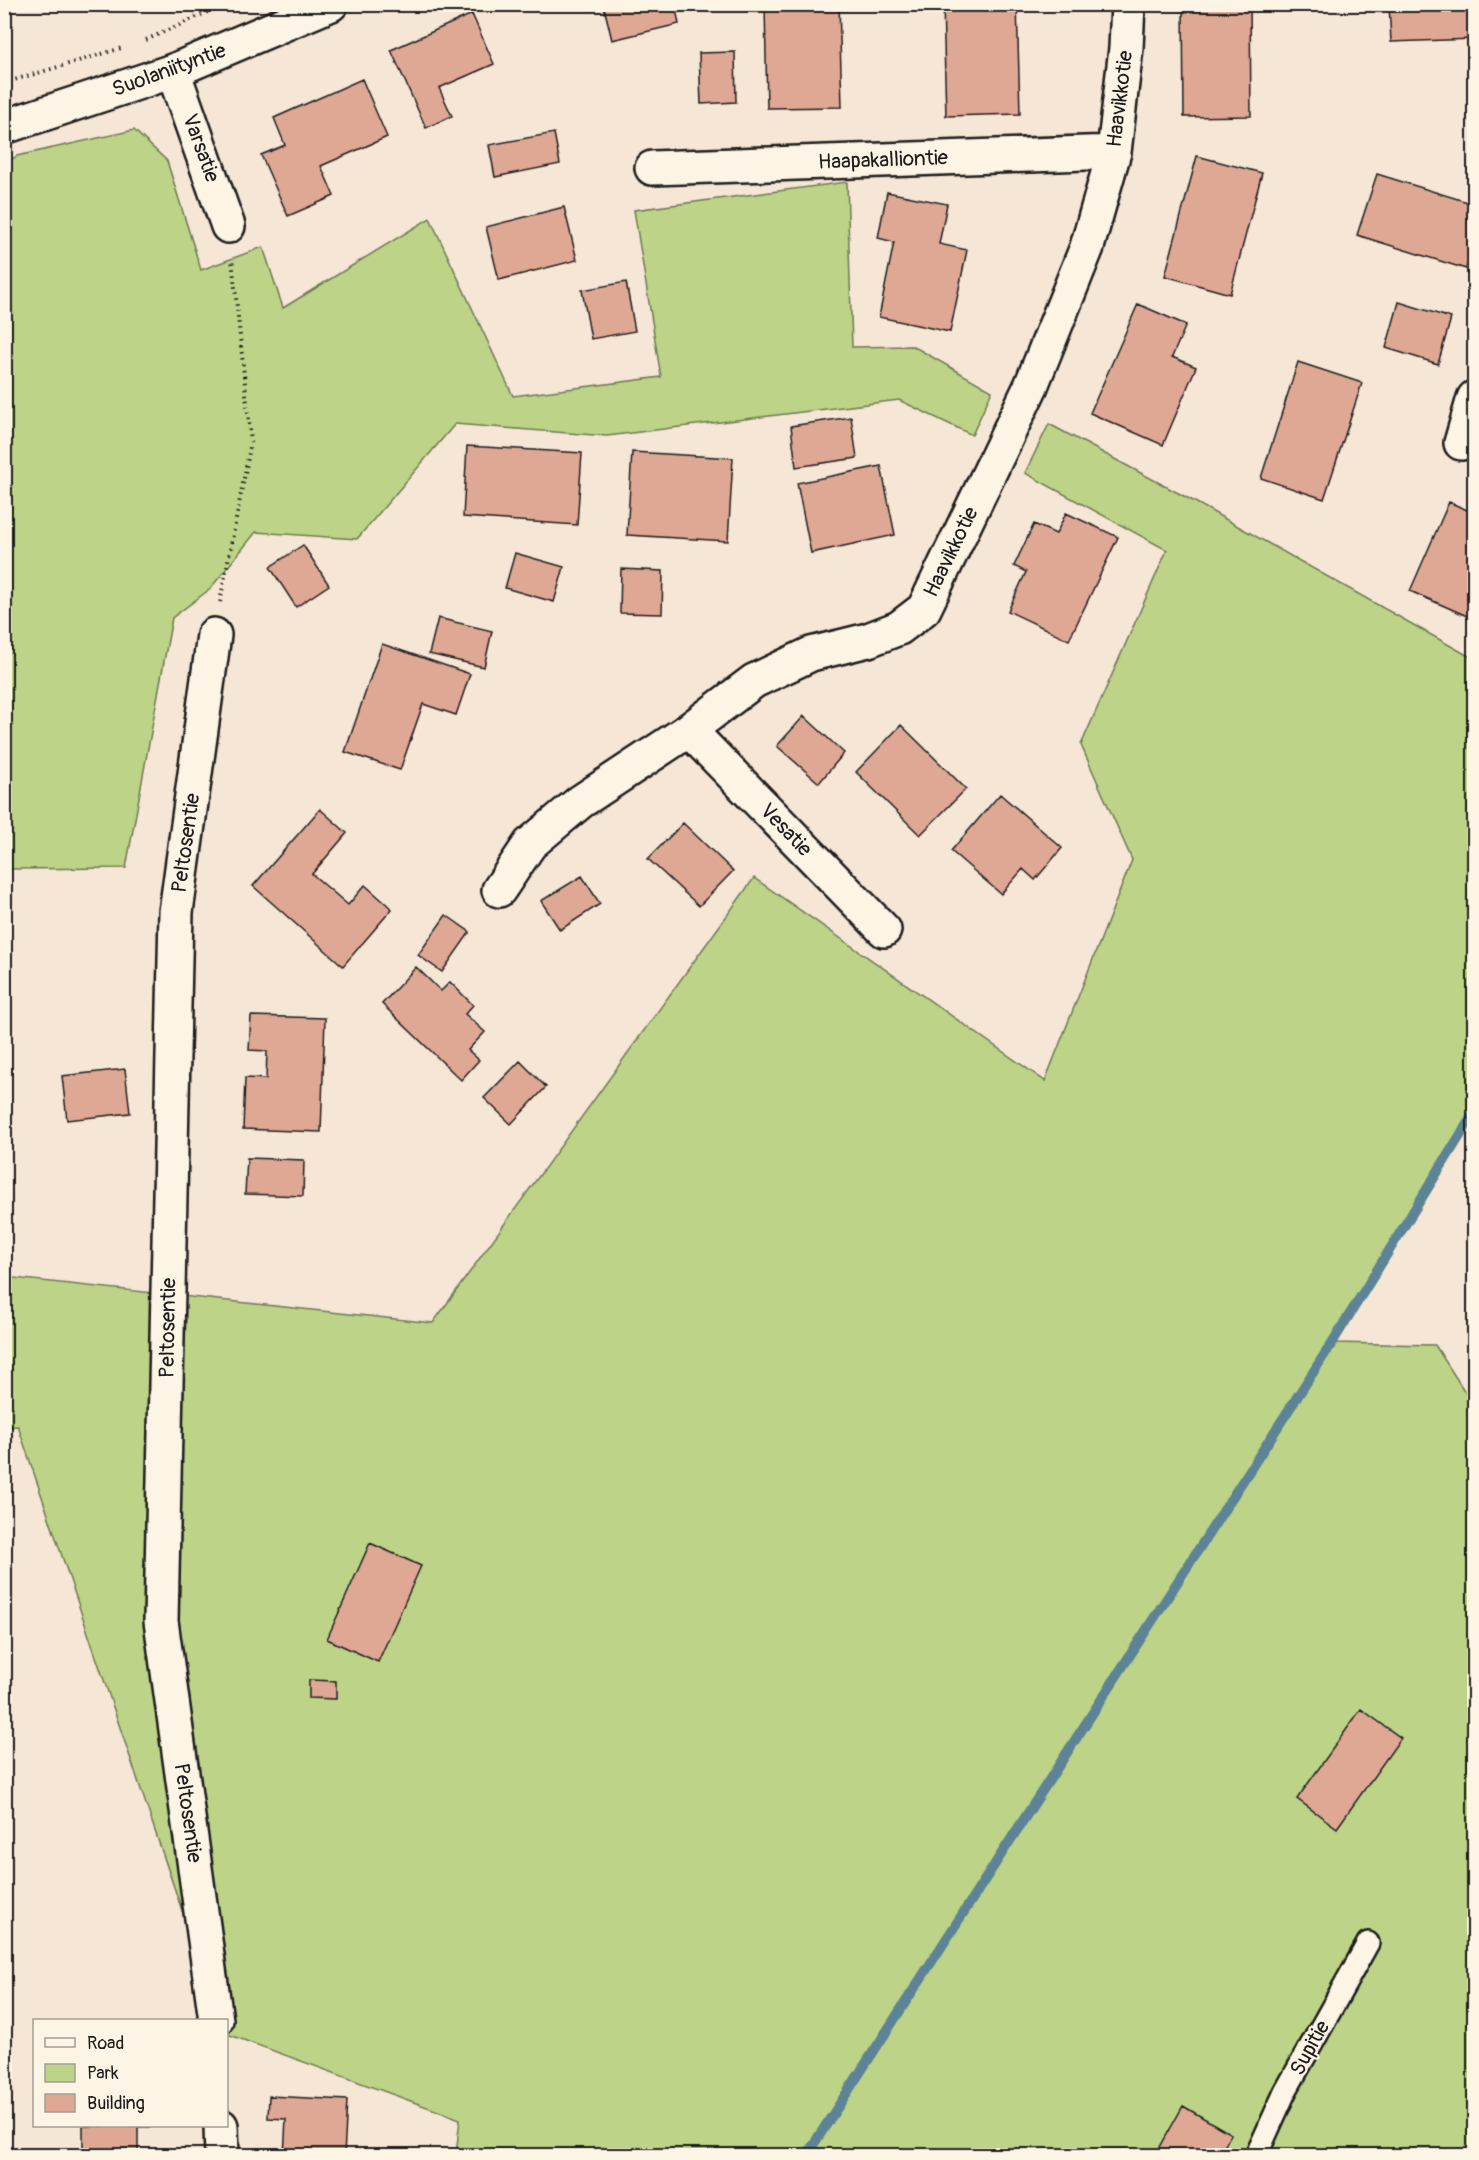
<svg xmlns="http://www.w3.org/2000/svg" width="1479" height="2160" viewBox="0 0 1479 2160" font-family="Pangolin,sans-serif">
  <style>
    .green { fill: #bdd388; stroke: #6c7852; stroke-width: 1.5 }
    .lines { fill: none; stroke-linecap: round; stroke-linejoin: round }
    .stream { stroke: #5c8396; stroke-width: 10 }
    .building { fill: #dfa895; stroke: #1c1c1c; stroke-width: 1.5 }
    .service-casing { stroke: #1c1c1c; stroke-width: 26 }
    .minor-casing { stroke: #1c1c1c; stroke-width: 38 }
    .tertiary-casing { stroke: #1c1c1c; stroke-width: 38 }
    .path { stroke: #1c1c1c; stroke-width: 4; stroke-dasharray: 1.5 4.5; stroke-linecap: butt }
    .service { stroke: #fcf5e5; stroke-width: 21 }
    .minor { stroke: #fcf5e5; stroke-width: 33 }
    .tertiary { stroke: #fcf5e5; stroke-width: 33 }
    .labels { text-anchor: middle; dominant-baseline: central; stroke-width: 4.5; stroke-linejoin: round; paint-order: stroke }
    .street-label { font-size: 21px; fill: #1c1c1c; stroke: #fcf5e5 }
  </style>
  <rect width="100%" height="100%" fill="#f6e6d5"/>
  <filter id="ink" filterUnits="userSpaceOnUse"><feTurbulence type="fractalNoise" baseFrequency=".0167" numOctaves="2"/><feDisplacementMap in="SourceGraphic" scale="12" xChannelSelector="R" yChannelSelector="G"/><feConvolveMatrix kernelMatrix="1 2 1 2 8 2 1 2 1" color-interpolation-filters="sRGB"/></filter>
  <g filter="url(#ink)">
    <path class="green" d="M 134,130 L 167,161 L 201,270 L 263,247 L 283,308 L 430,218 L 513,396 L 661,377 L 634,210 L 847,182 L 852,347 L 913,346 L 992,391 L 972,435 L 899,400 L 607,436 L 455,424 L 357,539 L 256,532 L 210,589 L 172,618 L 126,868 L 5,869 L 5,163 L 17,156 Z
      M 1049,424 L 1195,502 L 1474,659 L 1474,1113 L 1332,1343 L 1435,1345 L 1474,1406 L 1474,2155 L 456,2155 L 460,2119 L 227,2034 L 226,2020 L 219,2020 L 18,1426 L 5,1427 L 5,1277 L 433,1323 L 754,878 L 1045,1081 L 1132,860 L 1081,745 L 1167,550 L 1025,473 Z"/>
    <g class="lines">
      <path class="stream" d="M 806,2156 L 1332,1343 L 1474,1113"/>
    </g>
    <path class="building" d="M 590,4 L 675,4 L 679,24 L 612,40 L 604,7 L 591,10 Z
      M 765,4 L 839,4 L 842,107 L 767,108 Z
      M 943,4 L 1017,4 L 1020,114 L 946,116 Z
      M 1183,4 L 1250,4 L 1251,116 L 1184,117 Z
      M 1389,4 L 1474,4 L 1474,39 L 1391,42 Z
      M 472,14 L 494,64 L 439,88 L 452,116 L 426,128 L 391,50 Z
      M 735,52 L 736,102 L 701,104 L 699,53 Z
      M 362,79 L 387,137 L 321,166 L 334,196 L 288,216 L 261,155 L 285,145 L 274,118 Z
      M 554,133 L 560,164 L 495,177 L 489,145 Z
      M 1197,156 L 1262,173 L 1230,294 L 1165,276 Z
      M 1377,174 L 1474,204 L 1474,240 L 1466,269 L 1357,235 Z
      M 887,192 L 947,204 L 939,244 L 967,250 L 950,332 L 879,317 L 894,242 L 878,238 Z
      M 564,207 L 577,260 L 499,280 L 486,227 Z
      M 626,282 L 635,331 L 591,339 L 582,290 Z
      M 1399,302 L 1451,318 L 1438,364 L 1386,348 Z
      M 1138,304 L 1186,325 L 1172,357 L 1196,367 L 1163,445 L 1090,413 Z
      M 1298,362 L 1362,383 L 1324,499 L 1261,478 Z
      M 851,417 L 857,458 L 796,467 L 791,426 Z
      M 467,446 L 582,453 L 577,525 L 463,517 Z
      M 632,452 L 733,458 L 728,541 L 627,535 Z
      M 881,466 L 895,535 L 811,553 L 797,483 Z
      M 1449,502 L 1474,513 L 1474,619 L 1410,591 Z
      M 1066,513 L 1118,537 L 1069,640 L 1008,611 L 1026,572 L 1014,566 L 1034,524 L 1056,534 Z
      M 303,545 L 329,585 L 296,607 L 270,567 Z
      M 515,553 L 564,567 L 554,602 L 505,588 Z
      M 621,569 L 663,571 L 662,614 L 620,613 Z
      M 438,618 L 492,631 L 484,667 L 429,654 Z
      M 382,644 L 470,674 L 456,715 L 423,704 L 400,770 L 345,752 Z
      M 804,716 L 844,753 L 819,783 L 777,746 Z
      M 901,725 L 966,789 L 920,835 L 856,772 Z
      M 1000,794 L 1062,848 L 1035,880 L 1023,869 L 1001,894 L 951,851 Z
      M 320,809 L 347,833 L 312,874 L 348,905 L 365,885 L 392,909 L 343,966 L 253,886 Z
      M 683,823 L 733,871 L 699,906 L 648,859 Z
      M 582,876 L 600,904 L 560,930 L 541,901 Z
      M 446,915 L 470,932 L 442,972 L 418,955 Z
      M 416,967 L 441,991 L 450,982 L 473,1005 L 465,1014 L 485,1032 L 468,1050 L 479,1060 L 461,1080 L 382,1004 Z
      M 251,1016 L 325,1018 L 321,1132 L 243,1129 L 245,1078 L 266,1079 L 267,1051 L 249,1050 Z
      M 520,1061 L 546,1087 L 511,1124 L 484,1098 Z
      M 125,1069 L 130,1113 L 67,1120 L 62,1076 Z
      M 247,1158 L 304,1160 L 303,1196 L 245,1194 Z
      M 370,1543 L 421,1566 L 378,1662 L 327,1639 Z
      M 309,1680 L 336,1681 L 336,1699 L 309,1698 Z
      M 1361,1709 L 1401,1738 L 1337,1828 L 1297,1799 Z
      M 269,2096 L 347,2100 L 344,2156 L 284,2156 L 286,2119 L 268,2118 Z
      M 1183,2106 L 1231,2134 L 1219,2156 L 1155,2156 Z
      M 83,2126 L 150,2126 L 150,2127 L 138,2127 L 138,2156 L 83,2156 Z"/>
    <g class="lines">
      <g class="service-casing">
        <path id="service" d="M 1256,2156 L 1285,2092 L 1368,1943"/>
      </g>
      <g class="minor-casing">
        <path id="minor" d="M 173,71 L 228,226
          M 652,168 L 1114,152
          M 1461,443 L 1474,398
          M 214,635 L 176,912 L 161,1621 L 216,2020
          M 689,730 L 884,930
          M 499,890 L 530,844 L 580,802 L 689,730 L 754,681 L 811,654 L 868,640 L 899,628 L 924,609 L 1031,386 L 1087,247 L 1114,152 L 1126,48 L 1128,4
          M 221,2126 L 222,2156"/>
      </g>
      <g class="tertiary-casing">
        <path id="tertiary" d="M 4,127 L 173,71 L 331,4"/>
      </g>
      <path class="path" d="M 146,40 L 225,4
        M 4,83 L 122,48
        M 220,602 L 251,442 L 232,259"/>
      <use href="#service" class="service"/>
      <use href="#minor" class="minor"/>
      <use href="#tertiary" class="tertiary"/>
    </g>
  </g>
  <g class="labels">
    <g class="street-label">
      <text transform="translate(169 70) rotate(-20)">Suolaniityntie</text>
      <text transform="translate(1120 99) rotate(-83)">Haavikkotie</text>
      <text transform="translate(201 148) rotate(70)">Varsatie</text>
      <text transform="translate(883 160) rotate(-2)">Haapakalliontie</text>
      <text transform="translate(951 552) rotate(-64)">Haavikkotie</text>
      <text transform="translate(786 830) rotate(46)">Vesatie</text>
      <text transform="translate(186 843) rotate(-82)">Peltosentie</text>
      <text transform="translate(168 1328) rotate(-89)">Peltosentie</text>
      <text transform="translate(188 1813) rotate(82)">Peltosentie</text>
      <text transform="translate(1310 2048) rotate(-61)">Supitie</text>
    </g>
  </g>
  <rect width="1479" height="2160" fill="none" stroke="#fcf5e5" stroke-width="24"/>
  <rect x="12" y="12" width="1455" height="2136" fill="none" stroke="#1c1c1c" stroke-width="2" filter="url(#ink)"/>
  <rect x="33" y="2019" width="195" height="108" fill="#fcf5e5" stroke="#a29e95" stroke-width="1.5"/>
  <rect x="45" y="2038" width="30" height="9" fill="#fcf5e5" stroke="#a29e95" stroke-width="1.5"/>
  <text x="87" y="2049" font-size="18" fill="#1c1c1c">Road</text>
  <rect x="45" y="2064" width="30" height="18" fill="#bdd388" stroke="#a29e95" stroke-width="1.5"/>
  <text x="87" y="2079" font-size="18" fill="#1c1c1c">Park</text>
  <rect x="45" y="2094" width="30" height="18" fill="#dfa895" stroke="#a29e95" stroke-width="1.5"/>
  <text x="87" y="2109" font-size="18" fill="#1c1c1c">Building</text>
</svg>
